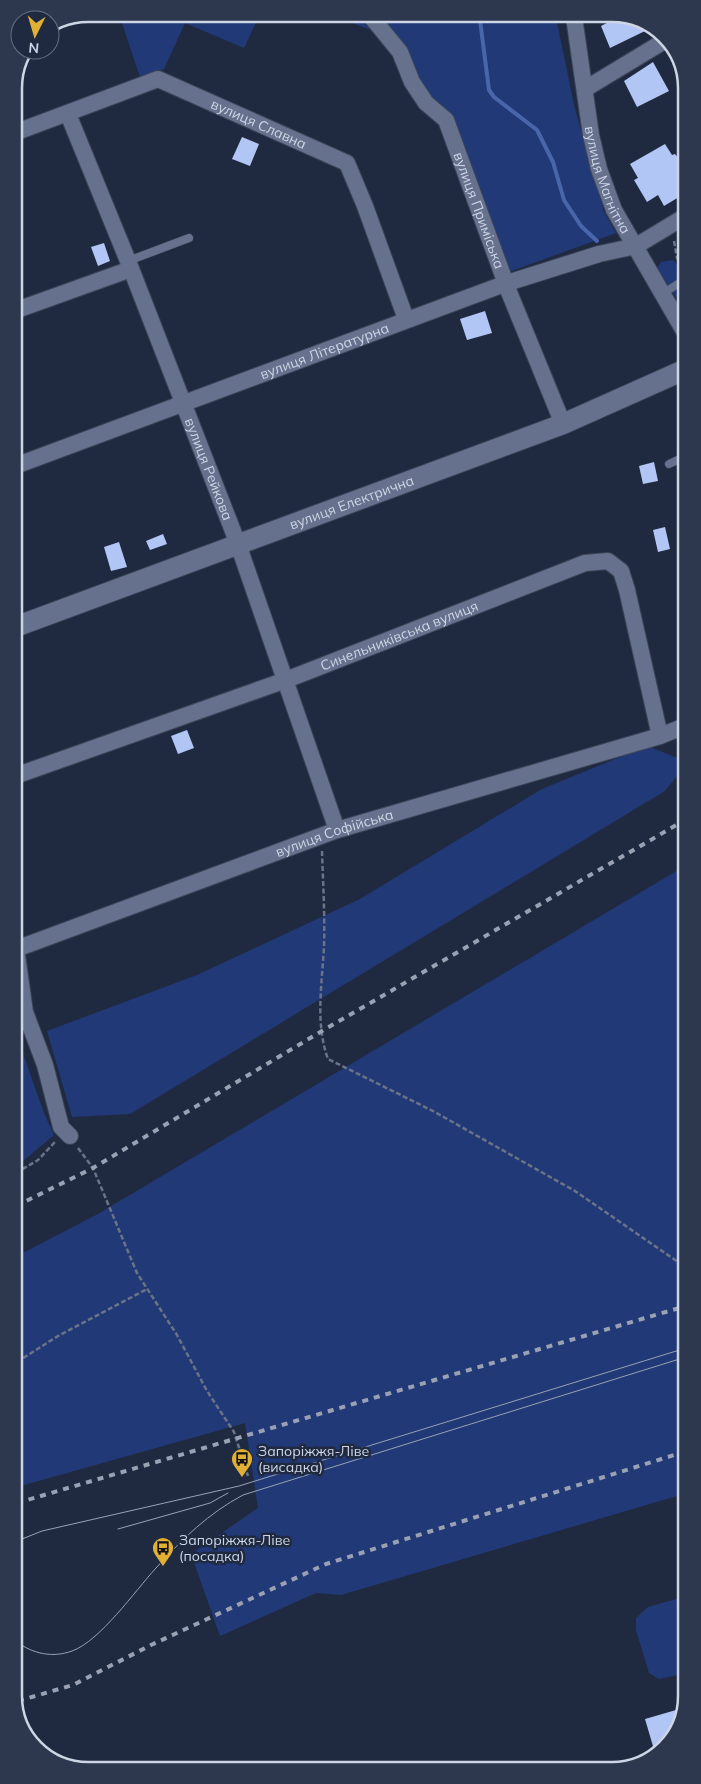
<svg xmlns="http://www.w3.org/2000/svg" width="701" height="1784" viewBox="0 0 701 1784" font-family="Mulish,sans-serif">
  <style>
    .green { fill: #213977 }
    .lines { fill: none; stroke-linecap: round; stroke-linejoin: round }
    .stream { stroke: #4966ab; stroke-width: 4 }
    .building { fill: #b1c6f4 }
    .service-casing { stroke: #3c4558; stroke-width: 9 }
    .minor-casing { stroke: #3c4558; stroke-width: 18 }
    .tertiary-casing { stroke: #3c4558; stroke-width: 22 }
    .path { stroke: #6a7387; stroke-width: 2.5; stroke-dasharray: 5 2.5; stroke-linecap: butt }
    .service { stroke: #65718d; stroke-width: 8 }
    .minor { stroke: #65718d; stroke-width: 16 }
    .tertiary { stroke: #65718d; stroke-width: 20 }
    .tram { stroke: #99a1b3; stroke-width: 1 }
    .rail { stroke: #99a1b3; stroke-width: 4; stroke-dasharray: 6 6; stroke-linecap: butt }
    .labels { text-anchor: middle; dominant-baseline: central; stroke-width: 5; stroke-linejoin: round; paint-order: stroke }
    .street-label { font-size: 14px; fill: #ced5e5; stroke: #1f2a41 }
    .poi-label { font-size: 14px; fill: #ced5e5; stroke: #1f2a41; text-anchor: start }
    .rim { fill: none; stroke: #ced5e5; stroke-width: 2.5 }
  </style>
  <rect width="100%" height="100%" fill="#1f2a41"/>
  <path class="green" d="M 119,14 L 260,14 L 244,48 L 185,23 L 164,69 L 141,80 Z
    M 328,14 L 357,14 L 371,30 Z
    M 374,14 L 558,14 L 557,22 L 574,105 L 604,212 L 616,233 L 509,272 L 436,104 Z
    M 673,260 L 684,273 L 684,308 L 656,269 L 661,262 Z
    M 647,746 L 683,760 L 681,771 L 665,791 L 130,1114 L 72,1117 L 47,1031 L 197,975 L 360,899 L 542,789 Z
    M 685,866 L 687,1493 L 341,1595 L 316,1593 L 220,1636 L 191,1554 L 258,1508 L 245,1423 L 17,1487 L 17,1256 L 96,1215 Z
    M 16,1036 C 30,1068 38,1103 54,1135 L 16,1167 Z
    M 687,1596 L 687,1673 L 659,1679 L 649,1673 L 636,1630 L 636,1618 L 648,1607 Z"/>
  <g class="lines">
    <path class="stream" d="M 476,14 L 480,20 L 489,90 L 494,97 L 537,130 L 553,162 L 564,200 L 581,226 L 597,241"/>
  </g>
  <path class="building" d="M 622,15 L 641,22 L 645,31 L 610,48 L 601,26 Z
    M 653,62 L 669,91 L 637,107 L 624,81 Z
    M 242,137 L 259,144 L 250,166 L 232,159 Z
    M 665,144 L 672,155 L 675,154 L 684,165 L 684,194 L 664,206 L 658,195 L 647,202 L 634,180 L 638,178 L 630,164 Z
    M 104,243 L 110,261 L 98,266 L 91,247 Z
    M 485,311 L 492,333 L 467,340 L 460,319 Z
    M 654,462 L 658,481 L 643,484 L 639,466 Z
    M 665,527 L 670,549 L 658,552 L 653,530 Z
    M 163,534 L 167,544 L 150,550 L 146,541 Z
    M 119,542 L 127,567 L 111,571 L 104,547 Z
    M 187,730 L 194,748 L 178,754 L 171,736 Z
    M 683,1708 L 672,1741 L 655,1753 L 645,1719 Z"/>
  <g class="lines">
    <g class="service-casing">
      <path id="service" d="M 128,261 L 189,238
        M 662,294 L 684,280
        M 669,464 L 684,457"/>
    </g>
    <g class="minor-casing">
      <g id="minor">
        <path id="s1" d="M 369,14 L 400,52 L 412,82 L 426,103 L 446,120 L 509,292 L 563,424"/>
        <path id="s2" d="M 576,14 L 575,24 L 591,135 L 599,169 L 614,210 L 684,331"/>
        <path d="M 585,89 L 666,40"/>
        <path id="s3" d="M 68,114 L 128,261 L 238,544 L 337,830"/>
        <path id="s4" d="M 14,133 L 158,79 L 347,163 L 365,206 L 406,319"/>
        <path d="M 14,311 L 131,269"/>
        <path id="s5" d="M 15,466 L 507,283 L 599,254 L 636,246 L 684,217"/>
        <path id="s6" d="M 15,776 L 286,680 L 585,563 L 608,561 L 621,571 L 627,590 L 660,736"/>
        <path d="M 16,948 L 25,1012 L 45,1065 L 61,1127 L 70,1136"/>
        <path id="s7" d="M 16,949 L 337,830 L 660,736 L 685,726"/>
      </g>
    </g>
    <g class="tertiary-casing">
      <g id="tertiary">
        <path id="s8" d="M 15,627 L 563,424 L 684,370"/>
      </g>
    </g>
    <path class="path" d="M 674,241 L 677,258 L 684,264
      M 322,851 C 323,883 325,915 324,947 C 322,984 315,1024 328,1059 L 433,1111 L 575,1191 L 681,1264 L 686,1265
      M 78,1148 L 93,1168 L 137,1273 L 177,1335 L 207,1391 L 234,1432 L 248,1476
      M 16,1173 L 38,1160 L 55,1142
      M 17,1362 L 58,1336 L 147,1289"/>
    <use href="#service" class="service"/>
    <use href="#minor" class="minor"/>
    <use href="#tertiary" class="tertiary"/>
    <path class="tram" d="M 118,1529 L 210,1503 L 228,1493
      M 17,1541 L 42,1531 L 239,1486 L 686,1348
      M 17,1642 C 33,1654 53,1658 72,1651 C 100,1641 135,1591 156,1568 C 182,1539 209,1513 243,1495 L 686,1357"/>
    <path class="rail" d="M 16,1206 L 93,1168 L 322,1031 L 685,820
      M 17,1503 L 686,1306
      M 18,1701 L 73,1685 L 151,1645 L 326,1564 L 687,1451"/>
  </g>
  <defs>
    <g id="bus-pin" transform="scale(1.125)"><path d="M0 17L-7.5 6A9.5 9.5 0 1 1 7.5 6Z" fill="#e1af34" stroke="#1f2a41"/><path d="M-5-6H5V4H4V6H2V4H-2V6H-4V4H-5ZM-3.5-4V0h7V-4ZM-3.5 1.2v1.5H-2V1.2ZM2 1.2v1.5H3.5V1.2Z" fill="#111"/></g>
  </defs>
  <g fill-rule="evenodd">
    <use href="#bus-pin" x="242" y="1459"/>
    <use href="#bus-pin" x="163" y="1548"/>
  </g>
  <g class="labels">
    <g class="street-label">
      <text stroke="none"><textPath href="#s4" startOffset="264">вулиця Славна</textPath></text>
      <text stroke="none"><textPath href="#s2" startOffset="170">вулиця Магнітна</textPath></text>
      <text stroke="none"><textPath href="#s1" startOffset="229">вулиця Приміська</textPath></text>
      <text stroke="none"><textPath href="#s5" startOffset="330">вулиця Літературна</textPath></text>
      <text stroke="none"><textPath href="#s3" startOffset="382">вулиця Рейкова</textPath></text>
      <text stroke="none"><textPath href="#s8" startOffset="359">вулиця Електрична</textPath></text>
      <text stroke="none"><textPath href="#s6" startOffset="409">Синельниківська вулиця</textPath></text>
      <text stroke="none"><textPath href="#s7" startOffset="339">вулиця Софійська</textPath></text>
    </g>
    <g class="poi-label">
      <text x="258" y="1451">Запоріжжя-Ліве<tspan x="258" dy="16">(висадка)</tspan></text>
      <text x="179" y="1540">Запоріжжя-Ліве<tspan x="179" dy="16">(посадка)</tspan></text>
    </g>
  </g>
  <path d="M0 0H701V1784H0ZM88 22H612A66 66 0 0 1 678 88V1696A66 66 0 0 1 612 1762H88A66 66 0 0 1 22 1696V88A66 66 0 0 1 88 22Z" fill="#2d384e" fill-rule="evenodd"/>
  <path class="rim" d="M88 22H612A66 66 0 0 1 678 88V1696A66 66 0 0 1 612 1762H88A66 66 0 0 1 22 1696V88A66 66 0 0 1 88 22Z"/>
  <g transform="translate(35 35) rotate(185)"><circle r="24" fill="#1f2a41" stroke="#656e83"/>
  <path d="M0-4L9 19L0 12L-9 19Z" fill="#e1af34"/>
  <text y="-8" font-size="14" font-weight="bold" text-anchor="middle" fill="#ced5e5">N</text>
  </g>
</svg>
